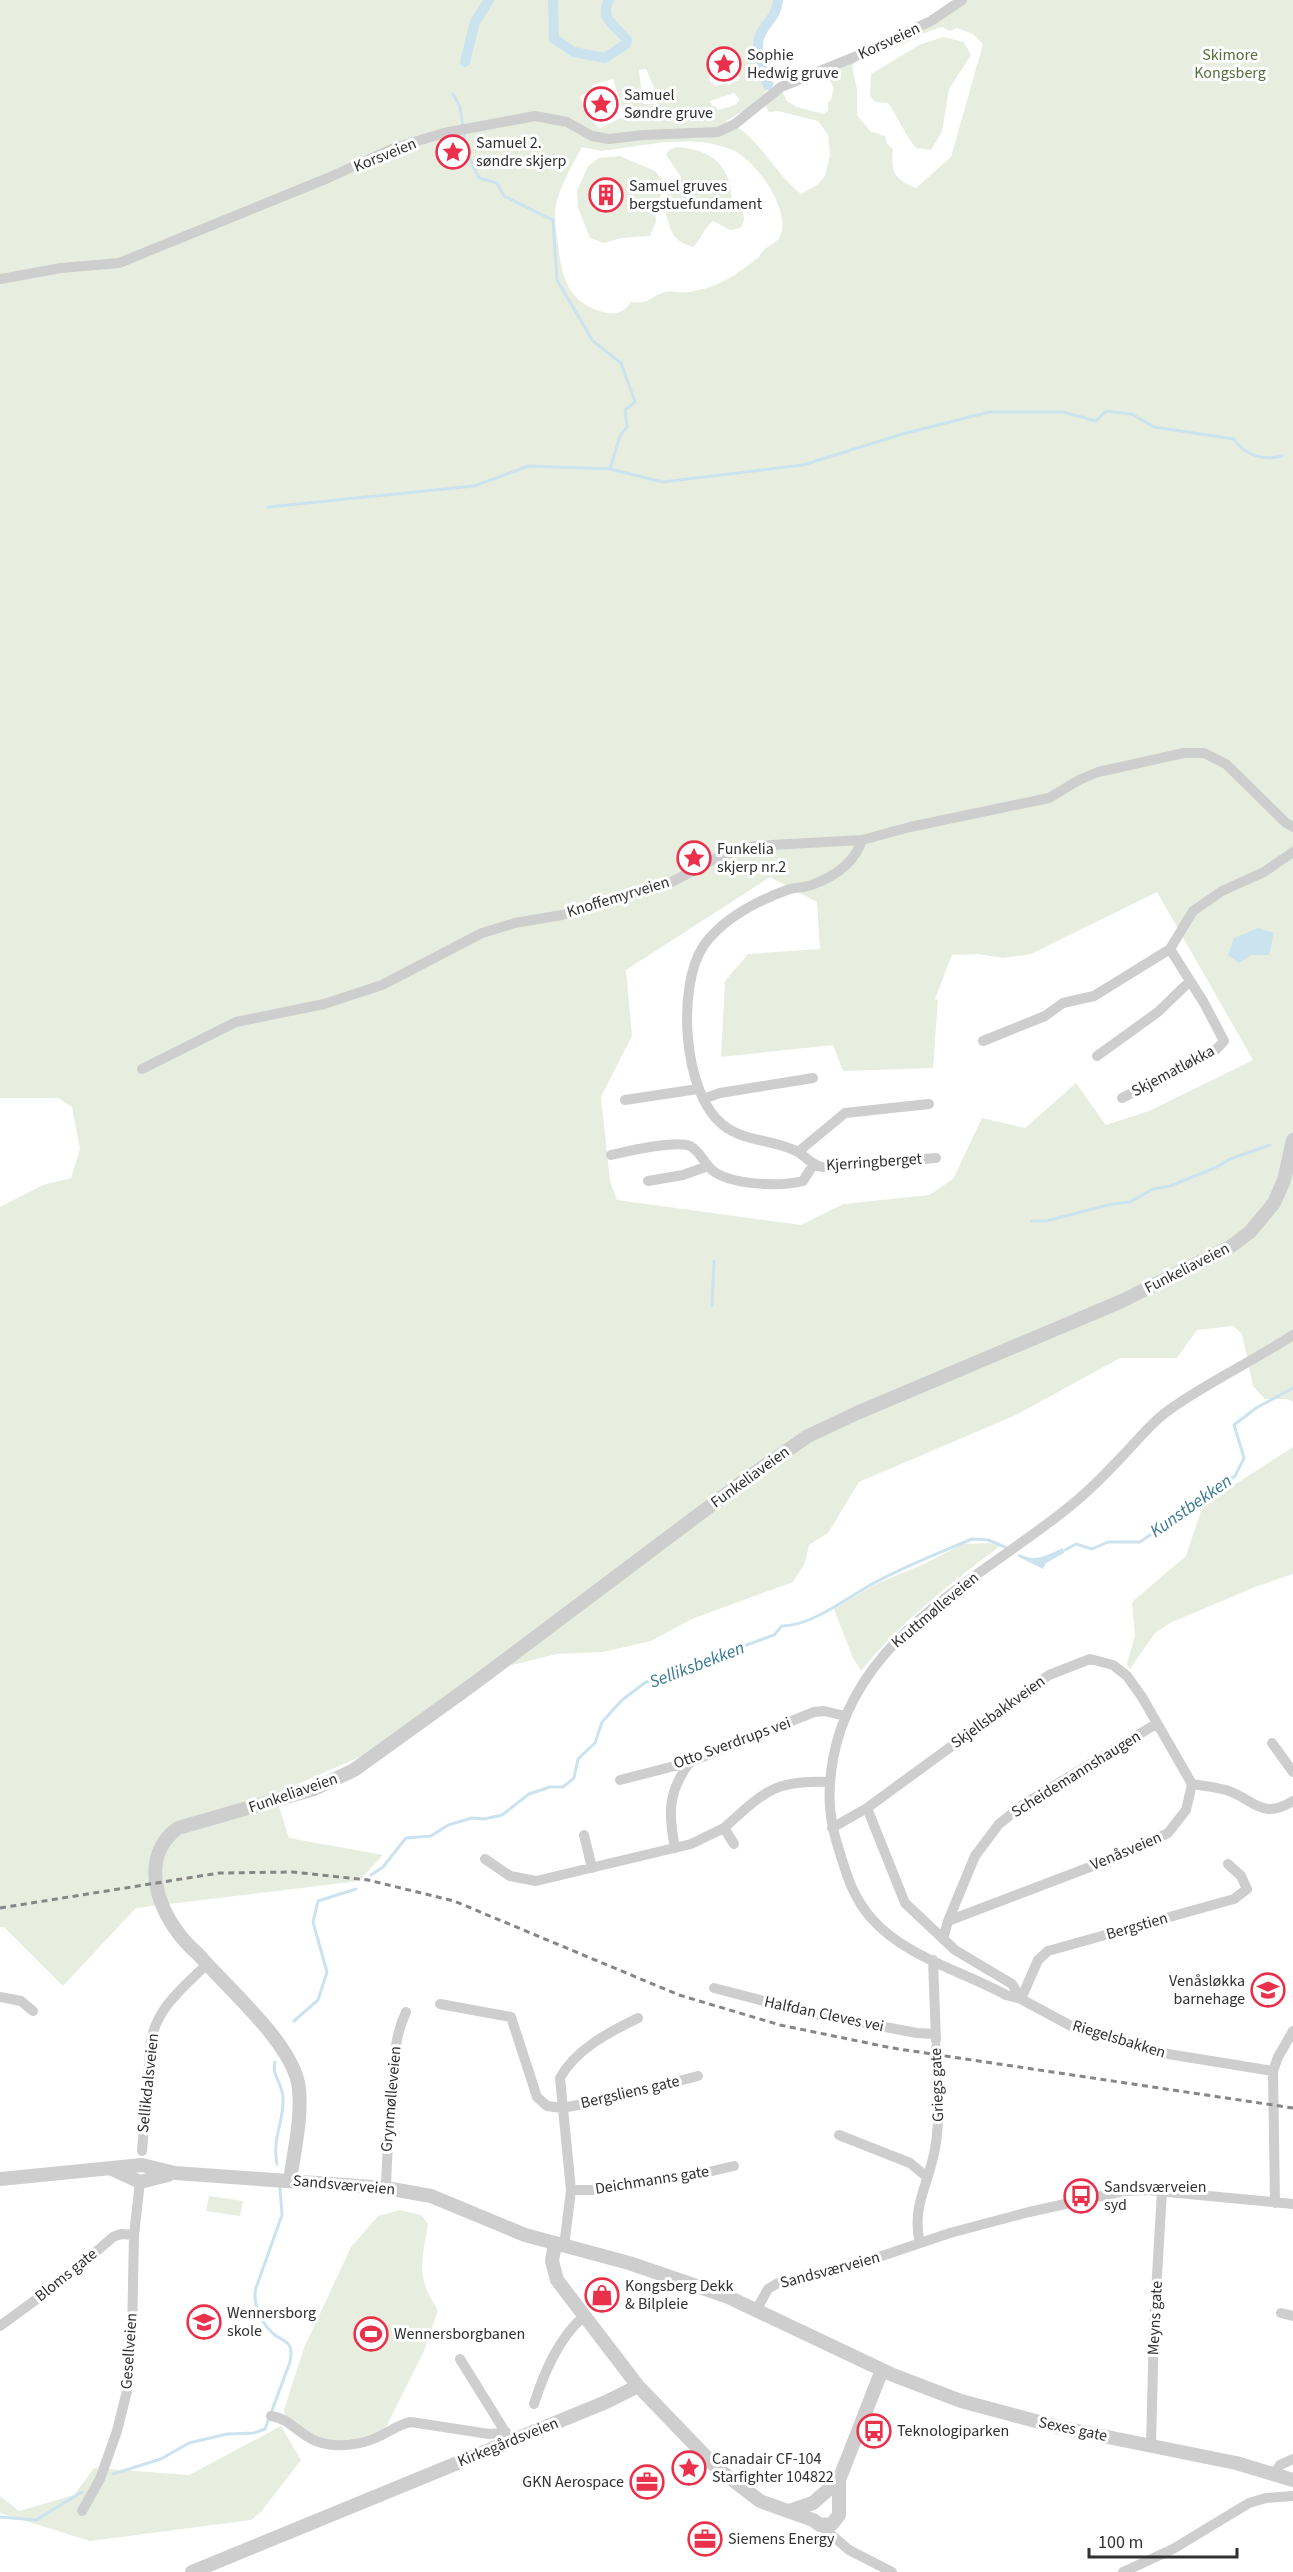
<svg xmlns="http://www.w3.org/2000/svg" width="1293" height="2572" viewBox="0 0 1293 2572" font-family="'Source Sans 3',sans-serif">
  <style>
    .green { fill: #e8eedf; fill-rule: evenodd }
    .water { fill: #cbe3ee }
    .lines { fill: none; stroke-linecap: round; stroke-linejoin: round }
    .stream { stroke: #cbe3ee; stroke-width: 3 }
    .canal { stroke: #cbe3ee; stroke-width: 10 }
    .minor { stroke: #cecece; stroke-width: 10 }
    .tertiary { stroke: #cecece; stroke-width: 14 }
    .rail { stroke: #868686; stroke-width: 3; stroke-dasharray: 6 4.5; stroke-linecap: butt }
    .minor-bridge { stroke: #cecece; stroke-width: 10 }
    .labels { text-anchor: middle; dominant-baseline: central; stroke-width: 6; stroke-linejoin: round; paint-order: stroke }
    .street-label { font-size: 16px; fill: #313131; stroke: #fff }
    .poi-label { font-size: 16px; fill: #313131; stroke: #fff; text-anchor: start }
    .park-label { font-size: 16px; fill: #576f3c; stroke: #fff }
    .water-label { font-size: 18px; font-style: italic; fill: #3b7996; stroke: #fff }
  </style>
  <rect width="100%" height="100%" fill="#fff"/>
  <path class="green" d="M 0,0 L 780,0 L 778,15 L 762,39 L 762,53 L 769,79 L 775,83 C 768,87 767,90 762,96 C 752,106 738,114 726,121 C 759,135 773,172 801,194 L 818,184 L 825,176 L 830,156 L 828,135 L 818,121 L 778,111 L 769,112 L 764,104 L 782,91 L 787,101 L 797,107 L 824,114 L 828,110 L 828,102 L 831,100 L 834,88 L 830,81 L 820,76 L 856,61 L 852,66 L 857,89 L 857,115 L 870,131 L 885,136 L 887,144 L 893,149 C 891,173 893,178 916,188 L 951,157 L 983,44 L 973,34 L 957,28 C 951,32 948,31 943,27 C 919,31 902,51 877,51 L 958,0 L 1293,0 L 1293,1402 L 1287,1399 L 1265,1399 L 1253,1386 L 1242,1334 L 1233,1326 L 1197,1330 L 1177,1358 L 1120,1358 L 1016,1415 L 859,1482 L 828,1533 L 809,1545 L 805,1563 L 793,1582 L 692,1619 L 651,1641 L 603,1652 L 557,1654 L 487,1671 L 387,1745 L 275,1794 L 289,1838 L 383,1855 L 359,1881 L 136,1908 L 63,1986 L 4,1927 L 0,1927 L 0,1207 L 43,1185 L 71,1178 L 80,1149 L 72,1107 L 58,1098 L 0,1098 ZM 723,47 L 740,61 L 739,80 L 728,85 L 727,83 L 715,86 L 710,81 L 707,55 ZM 646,69 L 657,95 L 672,98 L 673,102 L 665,101 L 661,98 L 658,99 L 658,104 L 643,104 L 639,70 ZM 613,79 L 625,116 L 600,128 L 591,120 L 580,97 L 593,89 L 592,85 ZM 734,93 L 740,100 L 735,105 L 718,110 L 715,106 L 712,106 L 710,101 ZM 666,142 C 682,142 701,140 716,145 C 723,147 733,149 738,153 C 759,167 786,204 782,231 C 779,245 764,245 759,257 C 736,275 720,287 689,292 C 681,294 672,290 665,292 C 651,296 649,305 631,302 C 624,312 615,316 603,312 C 567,302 562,277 558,244 C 557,235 555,226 555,217 C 555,193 571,168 582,147 L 601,151 ZM 770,877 L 817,902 L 820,949 L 748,954 L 725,981 L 721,1057 L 833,1045 L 843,1071 L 933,1068 L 938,1000 L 935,999 L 952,955 L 978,954 L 1003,958 L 1031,954 L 1157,892 L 1253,1060 L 1149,1111 L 1106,1125 L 1076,1083 L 1025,1128 L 982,1118 L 953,1179 L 929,1195 L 843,1204 L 801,1225 L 617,1200 L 610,1181 L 601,1097 L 632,1036 L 626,970 Z
    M 943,37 L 964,42 L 971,55 L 949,89 L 942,132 L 931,150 L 916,148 C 904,134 899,118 888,103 L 875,102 L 870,96 L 871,74 L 919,45 Z
    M 677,147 C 701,149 721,156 729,181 C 731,187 730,195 733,200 C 739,213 749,210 741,228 L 730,230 L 713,221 C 703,229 702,239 693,247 C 685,244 677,241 673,234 C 667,224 662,202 669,192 C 673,186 678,184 681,177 L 666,155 L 669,150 Z
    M 620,156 L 655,171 L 665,183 L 655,212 L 656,222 L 650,236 L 621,238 L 604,243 L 590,238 L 578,208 L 577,191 L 588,166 L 599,158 Z
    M 1293,1447 L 1293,1574 L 1255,1587 L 1170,1623 L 1155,1633 L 1130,1669 L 1127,1664 L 1135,1636 L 1132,1602 L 1186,1556 L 1203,1505 Z
    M 989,1543 L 1000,1546 C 950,1584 900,1622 861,1671 L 852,1656 L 834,1609 L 876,1584 L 926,1563 L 963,1544 Z
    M 209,2196 L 243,2201 L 240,2216 L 206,2211 Z
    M 400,2210 L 421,2215 L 428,2224 C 422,2263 415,2275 438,2310 L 424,2351 L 385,2429 L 328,2449 L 304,2440 L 286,2428 L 284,2410 L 304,2348 L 351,2247 L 378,2216 Z
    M 281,2426 L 301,2460 L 261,2512 L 251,2520 L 90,2541 L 0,2513 L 0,2496 L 19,2511 L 74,2495 L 94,2468 L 189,2475 Z"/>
  <path class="water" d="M 1258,928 L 1274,933 L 1269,955 L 1251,955 L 1239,963 L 1228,955 L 1234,938 Z
    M 1063,1548 L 1064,1553 L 1046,1563 L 1043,1569 L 1017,1556 L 1019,1554 C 1036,1563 1047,1555 1063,1548 Z"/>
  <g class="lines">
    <path class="stream" d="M 453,94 L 460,107 L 463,126
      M 464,133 L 465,149 L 479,178 L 497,183 L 504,196 L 553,220 L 557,280 L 593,341 L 621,363 L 635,402 L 625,410 L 627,427 L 620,436 L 610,469 L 663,482 L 803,465 L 899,435 L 989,412 L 1063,412 L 1096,421 L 1106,411 L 1132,414 L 1154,427 L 1234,439 C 1244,455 1263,461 1282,456
      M 268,507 L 474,486 L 529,466 L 610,469
      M 1032,1221 L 1046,1221 L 1112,1204 L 1130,1202 L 1153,1189 L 1170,1186 L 1217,1167 L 1230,1159 L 1270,1145
      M 712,1306 L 714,1261
      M 1065,1550 L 1076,1544 L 1092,1549 L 1108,1542 L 1140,1542 L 1235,1476 L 1244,1458 L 1234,1425 L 1256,1408 L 1293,1388
      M 371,1875 L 383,1867 L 406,1838 L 431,1836 L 448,1825 L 472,1818 L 484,1819 L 502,1815 L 529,1794 L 550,1787 L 563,1787 L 574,1778 L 578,1759 L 595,1743 L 602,1722 L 622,1700 L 646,1682 L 678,1674 L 733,1650 L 774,1635 L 782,1626 C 812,1626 848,1597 874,1583 C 905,1566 939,1553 972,1539 L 988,1540 L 1005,1547
      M 294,2021 L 318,2000 L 327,1972 L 313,1922 L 318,1901 L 356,1889
      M 275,2062 C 271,2074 283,2085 283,2098 C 284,2124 272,2135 277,2164
      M 113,2474 L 161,2459 L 189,2443 L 227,2434 L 254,2433 L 265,2429 L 290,2362 C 291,2357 292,2352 290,2347 C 288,2341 280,2339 275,2335 C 262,2325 252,2304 256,2288 L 282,2215 L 280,2188
      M 0,2517 L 36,2520 L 82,2492"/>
    <path class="canal" d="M 553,0 L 554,39 L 574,52 L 605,58 L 626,44 L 627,40 C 617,27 598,18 609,0
      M 465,62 L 475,22 L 489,0
      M 768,85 C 764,72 755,51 759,38 C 764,22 776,20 778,0"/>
    <path class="minor" d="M 0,279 L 61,268 L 119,263 L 328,178 L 394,148 L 444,133 L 535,116 L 567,122 L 592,136 L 609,139 L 643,135 L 718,132 L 735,124 L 781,87 L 852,58 L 931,21 L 962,0
      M 862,840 C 855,862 835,876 814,884 C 805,888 796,887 787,890 C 757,901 723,919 704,945 C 676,986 683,1094 723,1125 C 744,1142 772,1139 796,1151 C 806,1156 810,1164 822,1167 L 936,1158
      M 1170,949 L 1193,911 L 1222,891 L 1264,872 L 1293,852
      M 983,1041 L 1045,1016 L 1063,1003 L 1094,996 L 1170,949
      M 1097,1056 L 1158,1012 L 1190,981
      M 142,1069 L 236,1022 L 324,1004 L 382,985 L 482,933 L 515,923 L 562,915 L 668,884 L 720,856 L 754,846 L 862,840 L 910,827 L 1049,798 L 1079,780 L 1098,772 L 1184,753 L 1204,753 L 1226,764 L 1286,823 L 1293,827
      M 1122,1098 L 1214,1052 L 1224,1041 L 1204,1003 L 1170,949
      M 703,1099 L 720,1093 L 813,1078
      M 625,1100 L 698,1089
      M 798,1152 L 845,1113 L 929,1104
      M 611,1155 C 627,1151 676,1140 690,1146 C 699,1150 704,1163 712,1170 C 730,1185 780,1187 803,1181 L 813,1165
      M 648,1181 L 683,1175 L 708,1166
      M 1272,1743 L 1293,1772
      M 620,1780 L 690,1762 L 814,1712 L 824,1711 L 845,1716
      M 867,1808 L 905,1903 L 955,1950 L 1012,1984 L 1021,1999
      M 724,1828 C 763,1793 774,1779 829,1782
      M 832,1828 L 867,1808 L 1049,1675 L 1090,1659 L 1113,1665 L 1127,1676 L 1142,1697 L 1192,1784
      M 584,1835 L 592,1868
      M 675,1848 C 668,1813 668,1791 690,1762
      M 485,1859 L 510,1876 L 536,1881 L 691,1844 L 724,1828 L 734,1844
      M 948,1921 L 975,1856 L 999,1824 L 1024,1804 L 1156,1724
      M 943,1939 L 948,1921 L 1132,1851 L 1168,1833 L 1186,1810 L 1192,1784 C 1203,1786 1215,1787 1226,1790 C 1253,1798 1261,1821 1293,1801
      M 933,1960 L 936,2040
      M 714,1988 L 810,2013 L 917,2033 L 935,2034
      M 0,1997 L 21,2001 L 33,2011
      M 1021,1999 L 1038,1960 L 1048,1951 L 1234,1899 L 1247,1889 L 1241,1876 L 1228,1864
      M 440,2004 L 511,2017 L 537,2097 L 547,2106 L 562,2108 L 610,2099 L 698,2076
      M 1273,2071 L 1278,2057 L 1293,2031
      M 839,2135 L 910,2163 L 927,2177
      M 142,2151 L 151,2041 C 157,2007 184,1987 207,1964
      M 386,2188 C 387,2150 390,2113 393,2075 C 395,2052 396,2033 406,2012
      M 571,2190 L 598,2190 L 704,2173 L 734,2166
      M 1275,2203 L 1273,2071 L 1168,2054 L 1071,2026 L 1021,1999 L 1006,1995 C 962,1971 906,1957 872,1919 C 851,1896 845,1869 836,1840 C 828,1812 828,1788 833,1759 C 855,1637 976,1581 1064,1511 C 1089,1492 1109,1470 1130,1448 C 1141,1436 1152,1423 1165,1413 C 1202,1385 1252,1362 1293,1335
      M 920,2243 C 911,2207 929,2183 935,2149 C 940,2119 939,2091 937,2061
      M 564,2246 L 571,2190 L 560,2078 C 575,2050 609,2032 638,2018
      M 757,2309 L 768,2289 L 778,2283 L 861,2263 L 950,2233 L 1029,2212 L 1124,2191 L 1147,2190 L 1293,2204
      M 1281,2313 L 1293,2316
      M 0,2326 L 67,2277 L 113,2237 L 121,2234 L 134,2235
      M 460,2359 L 509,2438
      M 534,2404 C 544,2373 558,2339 583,2317
      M 271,2416 C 289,2418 300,2435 316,2441 C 337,2449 361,2445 380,2436 C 391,2431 399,2424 411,2422 L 489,2434 L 506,2432
      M 1151,2445 L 1154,2327 L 1162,2191
      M 1275,2473 L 1280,2465 L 1293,2459
      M 82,2511 L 100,2479 L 117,2431 L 127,2391 L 132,2334 L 134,2235 L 140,2182
      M 820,2525 L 849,2550 L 892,2572
      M 1123,2572 L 1173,2549 L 1249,2503 L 1266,2498 L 1293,2496"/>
    <path class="tertiary" d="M 114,2170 L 140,2182 L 168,2175
      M 0,2179 L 142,2165 L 175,2173 L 386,2188 L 431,2196 L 525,2235 L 629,2263 L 726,2296 L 893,2375 L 961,2401 L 1058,2427 L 1236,2463 L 1293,2480
      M 290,2181 C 294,2151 302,2119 299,2089 C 295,2045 227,1988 198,1954 C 163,1925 133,1861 178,1828 L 314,1789 L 354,1770 L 472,1685 L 746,1479 L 808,1436 L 857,1413 L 1122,1301 L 1230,1247 L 1250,1232 L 1274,1203 L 1284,1180 L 1293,1140
      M 555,2244 L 552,2261 L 557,2280 L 638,2386 L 717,2468 L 760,2501 L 813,2520 L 820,2525 L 832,2524 L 839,2515 L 839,2480 L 882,2370
      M 789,2511 L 813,2503 L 839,2480
      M 192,2572 L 606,2402 L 638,2386"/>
    <path class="rail" d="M 0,1908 L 219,1873 L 293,1872 L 368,1880 L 454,1901 L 679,1995 L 780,2025 L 892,2048 L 1293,2108"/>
    <path class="minor-bridge" d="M 936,2047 L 937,2061"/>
  </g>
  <defs>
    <g id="sight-ring" transform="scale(1.725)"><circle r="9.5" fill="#fff" stroke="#ea304a" stroke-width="1.5"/><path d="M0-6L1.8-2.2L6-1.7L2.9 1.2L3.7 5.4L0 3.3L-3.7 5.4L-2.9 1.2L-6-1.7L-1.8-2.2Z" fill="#ea304a"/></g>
    <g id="building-ring" transform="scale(1.725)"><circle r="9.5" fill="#fff" stroke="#ea304a" stroke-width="1.5"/><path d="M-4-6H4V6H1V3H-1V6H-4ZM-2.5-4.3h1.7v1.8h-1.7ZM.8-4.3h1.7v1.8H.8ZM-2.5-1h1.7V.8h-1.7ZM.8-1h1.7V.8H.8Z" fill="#ea304a"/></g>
    <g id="school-ring" transform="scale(1.725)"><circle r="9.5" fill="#fff" stroke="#ea304a" stroke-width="1.5"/><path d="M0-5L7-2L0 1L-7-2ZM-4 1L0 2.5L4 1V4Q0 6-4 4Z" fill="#ea304a"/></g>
    <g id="bus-ring" transform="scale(1.725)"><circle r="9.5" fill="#fff" stroke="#ea304a" stroke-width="1.5"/><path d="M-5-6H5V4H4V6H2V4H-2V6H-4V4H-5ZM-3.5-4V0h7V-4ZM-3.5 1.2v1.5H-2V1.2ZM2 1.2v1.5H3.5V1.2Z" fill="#ea304a"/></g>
    <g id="shop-ring" transform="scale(1.725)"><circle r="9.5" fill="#fff" stroke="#ea304a" stroke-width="1.5"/><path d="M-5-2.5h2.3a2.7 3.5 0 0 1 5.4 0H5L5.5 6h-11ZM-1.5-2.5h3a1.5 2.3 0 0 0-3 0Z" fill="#ea304a"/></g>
    <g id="stadium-ring" transform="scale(1.725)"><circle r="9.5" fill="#fff" stroke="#ea304a" stroke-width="1.5"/><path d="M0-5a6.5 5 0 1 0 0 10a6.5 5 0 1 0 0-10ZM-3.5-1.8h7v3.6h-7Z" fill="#ea304a"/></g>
    <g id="office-ring" transform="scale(1.725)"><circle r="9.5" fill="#fff" stroke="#ea304a" stroke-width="1.5"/><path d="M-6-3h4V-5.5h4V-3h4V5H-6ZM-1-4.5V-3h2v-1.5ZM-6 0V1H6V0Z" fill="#ea304a"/></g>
  </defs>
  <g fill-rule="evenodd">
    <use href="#sight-ring" x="724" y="64"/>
    <use href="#sight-ring" x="601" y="104"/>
    <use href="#sight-ring" x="453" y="152"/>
    <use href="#building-ring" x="606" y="195"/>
    <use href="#sight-ring" x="694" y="858"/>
    <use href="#school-ring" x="1268" y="1990"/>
    <use href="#bus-ring" x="1081" y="2196"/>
    <use href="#shop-ring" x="602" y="2295"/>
    <use href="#school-ring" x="204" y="2322"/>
    <use href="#stadium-ring" x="371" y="2334"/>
    <use href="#bus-ring" x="874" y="2431"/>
    <use href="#sight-ring" x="689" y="2468"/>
    <use href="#office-ring" x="647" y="2482"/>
    <use href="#office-ring" x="705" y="2539"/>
  </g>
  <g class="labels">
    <g class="street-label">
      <text transform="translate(889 41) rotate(-25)">Korsveien</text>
      <text transform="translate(385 155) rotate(-22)">Korsveien</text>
      <text transform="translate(618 897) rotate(-17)">Knoffemyrveien</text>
      <text transform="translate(1173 1071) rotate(-28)">Skjematløkka</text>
      <text transform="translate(874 1162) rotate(-4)">Kjerringberget</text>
      <text transform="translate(1187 1268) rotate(-27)">Funkeliaveien</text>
      <text transform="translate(750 1477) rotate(-36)">Funkeliaveien</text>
      <text transform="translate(935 1610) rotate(-40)">Kruttmølleveien</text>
      <text transform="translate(998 1712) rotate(-36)">Skjellsbakkveien</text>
      <text transform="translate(732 1743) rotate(-20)">Otto Sverdrups vei</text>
      <text transform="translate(1076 1774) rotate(-32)">Scheidemannshaugen</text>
      <text transform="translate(293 1793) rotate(-19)">Funkeliaveien</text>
      <text transform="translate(1126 1851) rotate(-23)">Venåsveien</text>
      <text transform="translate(1137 1926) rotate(-16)">Bergstien</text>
      <text transform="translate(824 2014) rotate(12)">Halfdan Cleves vei</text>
      <text transform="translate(1119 2039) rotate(17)">Riegelsbakken</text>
      <text transform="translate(148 2083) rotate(-84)">Sellikdalsveien</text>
      <text transform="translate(937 2085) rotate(-92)">Griegs gate</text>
      <text transform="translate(630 2092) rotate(-13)">Bergsliens gate</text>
      <text transform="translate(391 2099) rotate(-85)">Grynmølleveien</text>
      <text transform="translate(652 2180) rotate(-9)">Deichmanns gate</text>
      <text transform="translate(344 2185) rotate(5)">Sandsværveien</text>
      <text transform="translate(830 2270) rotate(-15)">Sandsværveien</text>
      <text transform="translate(66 2275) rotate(-39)">Bloms gate</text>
      <text transform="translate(1155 2318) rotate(-87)">Meyns gate</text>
      <text transform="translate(129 2351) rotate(-86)">Gesellveien</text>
      <text transform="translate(1073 2429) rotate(12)">Sexes gate</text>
      <text transform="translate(508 2442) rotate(-22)">Kirkegårdsveien</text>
    </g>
    <g class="poi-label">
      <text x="747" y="55">Sophie<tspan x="747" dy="18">Hedwig gruve</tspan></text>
      <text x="624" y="95">Samuel<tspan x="624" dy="18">Søndre gruve</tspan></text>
      <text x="476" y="143">Samuel 2.<tspan x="476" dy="18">søndre skjerp</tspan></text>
      <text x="629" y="186">Samuel gruves<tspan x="629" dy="18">bergstuefundament</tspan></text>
      <text x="717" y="849">Funkelia<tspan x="717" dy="18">skjerp nr.2</tspan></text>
      <text x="1245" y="1981" text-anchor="end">Venåsløkka<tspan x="1245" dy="18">barnehage</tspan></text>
      <text x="1104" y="2187">Sandsværveien<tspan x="1104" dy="18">syd</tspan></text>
      <text x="625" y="2286">Kongsberg Dekk<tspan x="625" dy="18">&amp; Bilpleie</tspan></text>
      <text x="227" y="2313">Wennersborg<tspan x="227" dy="18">skole</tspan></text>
      <text x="394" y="2334">Wennersborgbanen</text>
      <text x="897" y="2431">Teknologiparken</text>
      <text x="712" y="2459">Canadair CF-104<tspan x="712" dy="18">Starfighter 104822</tspan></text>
      <text x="624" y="2482" text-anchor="end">GKN Aerospace</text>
      <text x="728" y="2539">Siemens Energy</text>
    </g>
    <g class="park-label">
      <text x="1230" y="55">Skimore<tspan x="1230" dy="18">Kongsberg</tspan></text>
    </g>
    <g class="water-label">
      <text transform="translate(1191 1506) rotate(-35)">Kunstbekken</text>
      <text transform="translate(697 1665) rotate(-21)">Selliksbekken</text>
    </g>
  </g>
  <path d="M1089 2548v9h148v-9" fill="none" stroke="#313131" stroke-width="3"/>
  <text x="1098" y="2548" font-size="18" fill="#313131" stroke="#ffffff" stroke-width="4.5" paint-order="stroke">100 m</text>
</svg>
